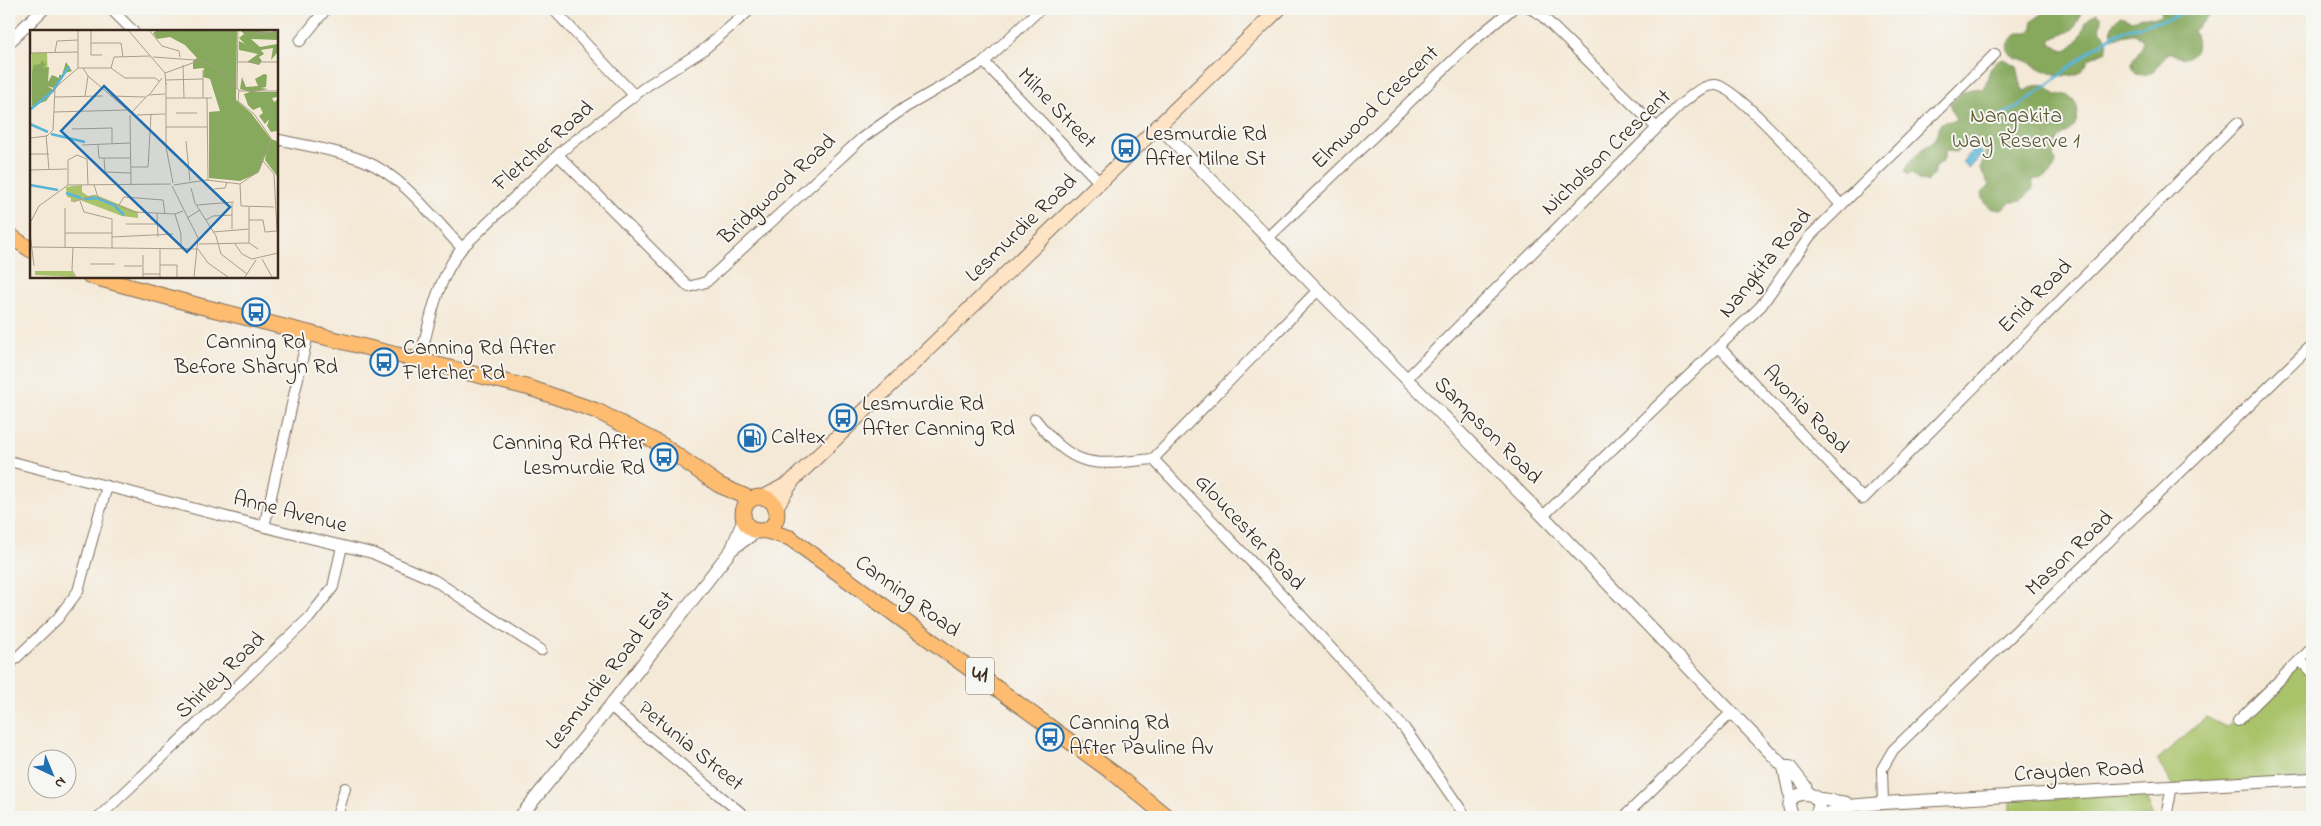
<svg xmlns="http://www.w3.org/2000/svg" width="2321" height="826" viewBox="0 0 2321 826" font-family="'Indie Flower',sans-serif">
  <style>
    .green { fill: #a8c369; stroke: #727644 }
    .forest { fill: #86a95d; stroke: #606a3e }
    .water { fill: #59b5d7; stroke: #4a707a }
    .lines { fill: none; stroke-linecap: round; stroke-linejoin: round }
    .stream { stroke: #59b5d7; stroke-width: 3 }
    .minor-casing { stroke: #7c6d5f; stroke-width: 12 }
    .tertiary-casing { stroke: #7c6d5f; stroke-width: 14 }
    .secondary-casing { stroke: #7c6d5f; stroke-width: 16 }
    .primary-casing { stroke: #7c6d5f; stroke-width: 17 }
    .minor { stroke: #fff; stroke-width: 10 }
    .tertiary { stroke: #fff; stroke-width: 12 }
    .secondary { stroke: #fee4c5; stroke-width: 14 }
    .primary { stroke: #fdbc6f; stroke-width: 15 }
    .labels { text-anchor: middle; dominant-baseline: central; stroke-width: 4; stroke-linejoin: round; paint-order: stroke }
    .shield { fill: #f6f6f2; stroke: #73675e; stroke-width: 1 }
    .shield-label { font-size: 21px; font-weight: bold; fill: #3b2a1e }
    .street-label { font-size: 22px; fill: #3b2a1e; stroke: #f6f6f2 }
    .park-label { font-size: 22px; fill: #5c5834; stroke: #f6f6f2 }
    .poi-label { font-size: 22px; fill: #3b2a1e; stroke: #f6f6f2; text-anchor: start }
    .inset-river { fill: none; stroke: #59b5d7; stroke-width: 2.5 }
    .inset-road { fill: none; stroke: #aa9d8d; stroke-width: 1 }
    .view { fill: #1f6fb2; fill-opacity: 0.15; stroke: #1f6fb2; stroke-width: 2.5 }
    .inset-edge { fill: none; stroke: #3b2a1e; stroke-width: 2.5 }
  </style>
  <rect width="100%" height="100%" fill="#f6f6f2"/>
  <filter id="ink" filterUnits="userSpaceOnUse"><feTurbulence type="fractalNoise" baseFrequency=".02" numOctaves="2"/><feDisplacementMap in="SourceGraphic" scale="10" xChannelSelector="R" yChannelSelector="G"/><feConvolveMatrix kernelMatrix="1 2 1 2 8 2 1 2 1" color-interpolation-filters="sRGB"/></filter>
  <filter id="wash" filterUnits="userSpaceOnUse"><feTurbulence type="fractalNoise" baseFrequency=".0096" numOctaves="4" result="noise"/><feDisplacementMap in="SourceGraphic" scale="20" xChannelSelector="R" yChannelSelector="G"/><feGaussianBlur stdDeviation="1.12" result="paint"/><feColorMatrix in="noise" values="0 0 0 0 0 0 0 0 0 0 0 0 0 0 0 0 0 1.4 0 .05"/><feComposite in="paint" operator="in"/></filter>
  <g filter="url(#wash)">
    <rect width="100%" height="100%" fill="#f4e9d7"/>
    <path class="green" d="M 2300,660 L 2312,673 L 2312,779 L 2172,786 L 2157,760 L 2206,717 L 2226,727 Z
      M 2142,788 L 2154,817 L 2010,817 L 2010,798 Z"/>
    <path class="forest" d="M 2049,9 L 2081,9 C 2078,33 2068,31 2050,40 L 2052,44 L 2064,51 C 2077,45 2083,34 2086,21 L 2096,13 L 2101,16 L 2102,22 L 2100,30 C 2107,36 2109,42 2106,51 L 2089,59 C 2078,89 2046,72 2028,62 C 2020,58 2012,58 2007,50 L 2009,43 L 2017,33 L 2029,33 L 2033,27 L 2032,21 Z
      M 2160,9 L 2213,9 L 2209,16 L 2193,31 C 2199,41 2199,57 2183,58 L 2173,53 L 2167,53 C 2161,65 2151,78 2136,74 C 2124,57 2144,54 2143,41 L 2136,33 L 2113,38 C 2109,29 2113,20 2121,16 L 2132,20 L 2142,17 L 2156,18 L 2161,13 Z
      M 2004,59 L 2017,66 L 2022,89 L 2026,91 L 2034,86 L 2044,85 L 2056,95 C 2075,91 2083,110 2074,126 C 2070,132 2060,135 2057,141 C 2056,146 2054,151 2053,156 L 2056,163 C 2053,173 2044,181 2033,179 L 2033,188 C 2028,196 2020,203 2011,201 L 2002,210 C 1990,210 1983,204 1982,193 L 1989,185 L 1980,169 L 1986,154 L 1979,142 L 1972,140 L 1956,152 L 1946,151 L 1942,163 L 1935,167 L 1933,175 L 1927,182 L 1919,181 L 1911,173 L 1908,175 L 1905,172 C 1908,159 1926,148 1935,138 C 1938,134 1938,128 1941,123 L 1956,120 L 1950,103 C 1961,92 1968,87 1984,89 L 1991,67 L 1997,61 Z"/>
    <path class="water" d="M 1976,147 L 1983,154 L 1969,169 L 1962,162 Z"/>
    <g class="lines">
      <path class="stream" d="M 1990,121 C 2034,102 2067,66 2106,40 C 2126,26 2148,25 2171,18 C 2178,16 2185,12 2192,9"/>
    </g>
  </g>
  <g filter="url(#ink)">
    <g class="lines">
      <g class="minor-casing">
        <path id="minor" d="M 111,9 L 133,31
          M 553,9 L 634,95
          M 1531,9 L 1540,14 L 1657,128
          M 300,41 L 326,9
          M 984,62 L 1100,183
          M 276,139 C 302,145 342,151 365,161 C 404,177 433,218 462,248
          M 558,155 L 689,287 L 706,282 L 862,138 L 906,107 L 984,62 L 1040,9
          M 1268,238 L 1472,42 L 1512,9
          M 1318,290 L 1153,459 L 1263,574 L 1405,729 L 1466,817
          M 1720,348 L 1863,499 L 2237,123
          M 420,360 C 430,320 436,281 462,248 L 563,150 L 648,85 L 702,51 L 751,9
          M 1406,379 L 1680,105 C 1691,97 1702,84 1716,85 C 1737,87 1822,184 1841,205
          M 1035,419 C 1076,471 1093,465 1153,459
          M 9,461 L 289,533 L 372,553 L 434,580 L 541,650
          M 1543,516 L 1761,306 L 1810,236 L 1995,54
          M 264,527 L 308,334
          M 2300,660 L 2312,673
          M 9,665 L 58,618 L 78,591 L 107,486
          M 610,706 L 746,817
          M 2238,721 L 2312,648
          M 1883,803 L 1882,769 L 1893,750 L 2312,345
          M 1627,814 L 1732,712
          M 99,817 L 309,618 L 333,587 L 342,546
          M 337,817 L 345,788
          M 2166,817 L 2172,786"/>
      </g>
      <g class="tertiary-casing">
        <path id="tertiary" d="M 9,42 L 43,9
          M 1159,126 L 1318,290 L 1543,516 L 1784,767 L 1790,767 L 1805,786 L 1807,793
          M 732,549 L 743,521
          M 1784,767 L 1789,791 L 1792,799
          M 1815,798 L 1846,803 L 1848,806
          M 1816,816 L 1838,811 L 1848,806 L 1883,803 L 2312,779
          M 520,817 L 610,706 L 732,549 L 757,531
          M 1794,817 C 1772,787 1837,786 1814,817"/>
      </g>
      <g class="secondary-casing">
        <path id="secondary" d="M 764,497 L 791,482
          M 776,507 L 793,480 L 1279,9"/>
      </g>
      <g class="primary-casing">
        <path id="primary" d="M 9,235 L 31,250
          M 90,276 L 200,306 L 530,388 L 597,411 L 662,445 L 719,485 L 751,499
          M743 514a17 17 0 1 1 34 0a17 17 0 1 1-34 0Z
          M 767,531 L 790,538 L 1116,775 L 1167,817"/>
      </g>
      <use href="#minor" class="minor"/>
      <use href="#tertiary" class="tertiary"/>
      <use href="#secondary" class="secondary"/>
      <use href="#primary" class="primary"/>
    </g>
  </g>
  <defs>
    <g id="bus-ring" transform="scale(1.4375)"><circle r="9.5" fill="#f6f6f2" stroke="#1f6fb2" stroke-width="1.5"/><path d="M-5-6H5V4H4V6H2V4H-2V6H-4V4H-5ZM-3.5-4V0h7V-4ZM-3.5 1.2v1.5H-2V1.2ZM2 1.2v1.5H3.5V1.2Z" fill="#1f6fb2"/></g>
    <g id="fuel-ring" transform="scale(1.4375)"><circle r="9.5" fill="#f6f6f2" stroke="#1f6fb2" stroke-width="1.5"/><path d="M-5.5-6h7V0h2V4h1.3V-2.5L3-4.5l.8-.8L6-3V5H2.5V1h-1V6h-7ZM-4.2-4.7v3.2H.2V-4.7Z" fill="#1f6fb2"/></g>
  </defs>
  <g fill-rule="evenodd">
    <use href="#bus-ring" x="1126" y="148"/>
    <use href="#bus-ring" x="256" y="312"/>
    <use href="#bus-ring" x="384" y="362"/>
    <use href="#bus-ring" x="843" y="418"/>
    <use href="#fuel-ring" x="752" y="438"/>
    <use href="#bus-ring" x="664" y="457"/>
    <use href="#bus-ring" x="1050" y="737"/>
  </g>
  <g class="labels">
    <rect class="shield" x="966" y="657.5" width="28" height="37" rx="4"/>
    <g class="shield-label">
      <text x="980" y="676">41</text>
    </g>
    <g class="street-label">
      <text transform="translate(1376 108) rotate(-44)">Elmwood Crescent</text>
      <text transform="translate(1056 109) rotate(46)">Milne Street</text>
      <text transform="translate(544 147) rotate(-41)">Fletcher Road</text>
      <text transform="translate(1607 153) rotate(-44)">Nicholson Crescent</text>
      <text transform="translate(778 190) rotate(-43)">Bridgwood Road</text>
      <text transform="translate(1022 229) rotate(-44)">Lesmurdie Road</text>
      <text transform="translate(1766 264) rotate(-51)">Nangkita Road</text>
      <text transform="translate(2036 297) rotate(-45)">Enid Road</text>
      <text transform="translate(1805 410) rotate(46)">Avonia Road</text>
      <text transform="translate(1487 431) rotate(45)">Sampson Road</text>
      <text transform="translate(290 513) rotate(14)">Anne Avenue</text>
      <text transform="translate(1249 533) rotate(47)">Gloucester Road</text>
      <text transform="translate(2070 554) rotate(-44)">Mason Road</text>
      <text transform="translate(907 597) rotate(36)">Canning Road</text>
      <text transform="translate(611 671) rotate(-52)">Lesmurdie Road East</text>
      <text transform="translate(221 676) rotate(-44)">Shirley Road</text>
      <text transform="translate(690 747) rotate(39)">Petunia Street</text>
      <text transform="translate(2079 772) rotate(-3)">Crayden Road</text>
    </g>
    <g class="park-label">
      <text x="2016" y="117">Nangakita<tspan x="2016" dy="25">Way Reserve 1</tspan></text>
    </g>
    <g class="poi-label">
      <text x="1145" y="135">Lesmurdie Rd<tspan x="1145" dy="25">After Milne St</tspan></text>
      <text x="256" y="343" text-anchor="middle">Canning Rd<tspan x="256" dy="25">Before Sharyn Rd</tspan></text>
      <text x="403" y="349">Canning Rd After<tspan x="403" dy="25">Fletcher Rd</tspan></text>
      <text x="862" y="405">Lesmurdie Rd<tspan x="862" dy="25">After Canning Rd</tspan></text>
      <text x="771" y="438">Caltex</text>
      <text x="645" y="444" text-anchor="end">Canning Rd After<tspan x="645" dy="25">Lesmurdie Rd</tspan></text>
      <text x="1069" y="724">Canning Rd<tspan x="1069" dy="25">After Pauline Av</tspan></text>
    </g>
  </g>
  <g transform="translate(30 30)">
    <rect width="248" height="248" fill="#f4e9d7"/>
    <path d="M 17,22 L 18,56 L 2,59 L 2,23 ZM 52,155 L 52,162 L 58,166 L 66,165 L 108,182 L 108,188 L 92,186 L 50,170 L 41,172 L 41,168 L 37,167 L 36,157 ZM 5,241 L 42,241 L 45,247 L 5,245 Z" fill="#a8c369"/>
    <path d="M 128,0 L 207,0 L 206,70 L 221,83 L 241,109 L 247,111 L 247,146 L 235,130 L 236,124 L 228,143 L 210,151 L 179,148 L 179,82 L 190,81 L 180,49 L 173,47 L 174,38 L 163,39 L 163,31 L 167,28 L 155,15 L 140,7 L 127,9 L 123,3 ZM 210,0 L 247,2 L 247,10 L 221,9 L 230,17 L 247,14 L 247,23 L 241,30 L 243,18 L 231,20 L 234,24 L 229,27 L 232,31 L 229,35 L 217,32 L 228,24 L 209,20 L 209,11 L 215,14 L 209,8 L 214,4 ZM 13,30 L 14,34 L 17,32 L 13,38 L 19,37 L 18,52 L 22,45 L 29,48 L 29,45 L 32,45 L 36,32 L 42,41 L 35,43 L 24,58 L 17,56 L 24,60 L 16,71 L 2,76 L 2,42 L 4,35 L 12,34 L 10,33 ZM 234,44 L 237,45 L 236,57 L 231,58 L 238,59 L 224,62 L 247,62 L 247,67 L 242,68 L 244,72 L 247,70 L 247,101 L 241,102 L 237,96 L 239,89 L 235,94 L 229,86 L 233,83 L 230,77 L 223,80 L 218,75 L 214,64 L 220,62 L 210,59 L 212,47 L 216,57 L 228,56 L 225,49 Z" fill="#86a95d"/>
    <path class="inset-river" d="M 1,79 L 23,61 L 39,36M 0,94 L 18,102M 21,104 L 55,112M 0,155 L 28,160M 36,163 L 51,168M 54,169 L 67,168 L 84,175 L 94,185"/>
    <path class="inset-road" d="M 61,0 L 61,25 L 72,25M 98,0 L 135,43 L 136,55M 119,0 L 132,16 L 149,21 L 150,27M 220,0 L 231,4 L 248,1M 61,13 L 91,13 L 93,27M 25,22 L 27,11 L 48,10M 0,23 L 48,22M 123,27 L 165,30M 208,32 L 248,32M 153,35 L 154,68M 48,38 L 81,38 L 84,27 L 120,26M 53,38 L 58,46 L 101,83M 81,38 L 95,48 L 125,48 L 129,51M 135,43 L 171,30 L 181,35 L 210,61 L 248,61M 136,50 L 173,49M 136,53 L 136,117 L 143,153M 207,59 L 208,0M 209,60 L 208,71 L 224,84 L 241,108M 120,64 L 132,48M 55,66 L 58,46M 81,66 L 115,67M 24,67 L 73,66M 136,68 L 182,68M 173,68 L 173,40M 177,68 L 178,150M 24,82 L 97,80M 101,83 L 118,65 L 135,64M 146,83 L 167,83M 100,85 L 101,155M 107,85 L 135,84M 136,97 L 177,97M 42,99 L 82,98 L 82,113M 16,105 L 19,140M 0,108 L 17,106 L 23,100 L 25,58 L 48,38 L 48,0M 156,111 L 160,151M 52,115 L 100,113M 68,115 L 69,128 L 100,128M 0,124 L 19,124M 74,128 L 75,142 L 101,143M 101,137 L 118,137 L 121,85M 0,140 L 37,139M 210,154 L 211,176 L 244,177M 38,155 L 38,130 L 47,125 L 57,129 L 58,155M 64,155 L 68,167 L 104,182 L 145,184 L 153,181M 144,155 L 176,150 L 210,154 L 229,141 L 241,108M 142,156 L 168,208 L 164,247M 161,158 L 165,173 L 186,206 L 191,224 L 217,244M 184,159 L 195,158 L 197,152M 50,171 L 54,182 L 82,189 L 82,218M 43,172 L 65,165M 202,173 L 202,199M 89,175 L 94,167 L 133,170 L 135,184M 167,175 L 204,172M 35,178 L 35,217M 127,184 L 128,207M 145,184 L 151,204 L 151,219M 157,188 L 170,180M 176,190 L 183,186 L 202,185M 219,190 L 233,190 L 235,202 L 247,201 L 244,144 L 233,131M 0,193 L 9,176 L 38,155 L 141,154M 96,194 L 127,194M 183,202 L 219,199M 0,203 L 4,236M 35,203 L 82,203M 82,207 L 143,204M 219,213 L 219,177M 169,214 L 219,213 L 228,219M 205,214 L 212,224 L 222,229 L 248,223M 2,217 L 168,219 L 178,233 L 198,247M 43,217 L 42,240 L 46,247M 232,229 L 242,247M 60,234 L 85,234M 130,235 L 147,235 L 147,247M 94,236 L 112,236M 113,244 L 130,244M 113,247 L 113,225M 130,247 L 130,219M 215,247 L 226,230"/>
    <path class="view" d="M 74,56 L 200,177 L 157,222 L 31,101 Z"/>
    <rect width="248" height="248" class="inset-edge"/>
  </g>
  <rect width="2321" height="826" fill="none" stroke="#f6f6f2" stroke-width="30"/>
  <g transform="translate(52 774) rotate(136)"><circle r="24" fill="#f6f6f2" stroke="#aba49d"/>
  <path d="M0-4L9 19L0 12L-9 19Z" fill="#1f6fb2"/>
  <text y="-8" font-size="14" font-weight="bold" text-anchor="middle" fill="#3b2a1e">N</text>
  </g>
</svg>
